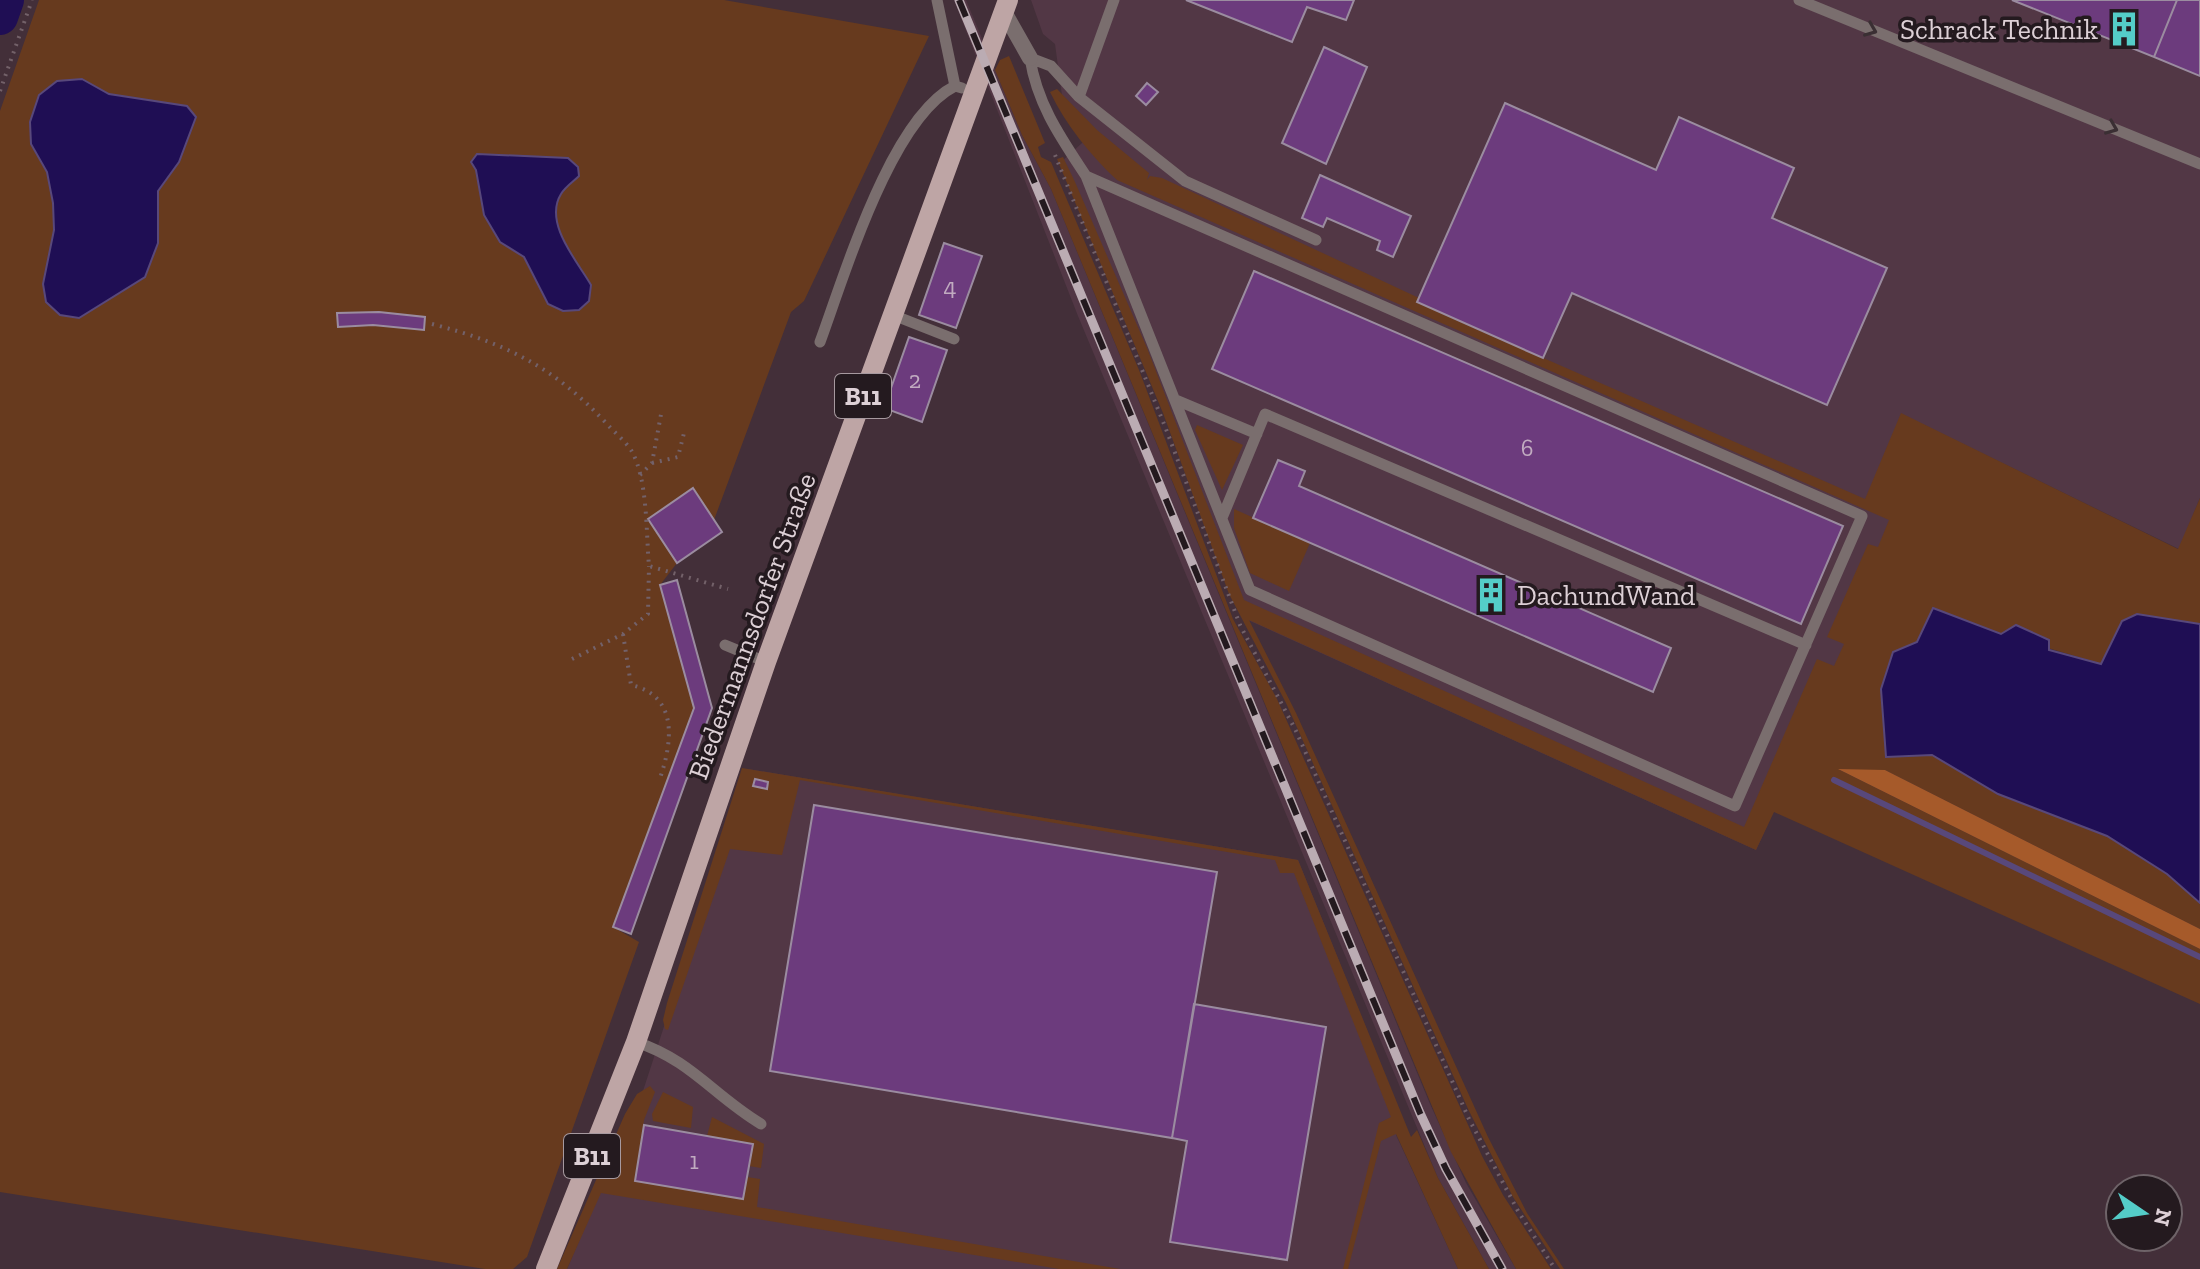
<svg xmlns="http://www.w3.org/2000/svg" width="2200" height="1269" viewBox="0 0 2200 1269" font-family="'Zilla Slab',serif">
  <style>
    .built { fill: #523745 }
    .green { fill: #673a1e }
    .forest { fill: #a65a2a }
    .water { fill: #1f0e54; stroke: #58487b; stroke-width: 2 }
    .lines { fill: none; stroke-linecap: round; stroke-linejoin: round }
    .stream { stroke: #58487b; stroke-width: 6 }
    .river { stroke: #1f0e54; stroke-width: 36 }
    .building { fill: #6c3b7d; stroke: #9b8ca0; stroke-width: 2 }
    .path { stroke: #736169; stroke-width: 4; stroke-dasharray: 2 6; stroke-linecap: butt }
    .lane { stroke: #7a6e6e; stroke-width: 11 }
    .street { stroke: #7a6e6e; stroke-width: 16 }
    .primary { stroke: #bea5a5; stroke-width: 20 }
    .rail-casing { stroke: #bbacb3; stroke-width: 9 }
    .rail { stroke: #241a1f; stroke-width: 6; stroke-dasharray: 18; stroke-linecap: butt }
    .oneway { stroke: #3a2f33 }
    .labels { text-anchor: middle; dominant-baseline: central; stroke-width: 7; stroke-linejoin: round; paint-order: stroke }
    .number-label { font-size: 24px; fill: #c1abc0 }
    .shield { fill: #241a1f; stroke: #a6999f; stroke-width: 2 }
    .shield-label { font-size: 26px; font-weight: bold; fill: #ddd0d6 }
    .poi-label { font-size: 28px; fill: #ddd0d6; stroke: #241a1f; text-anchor: end }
    .street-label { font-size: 28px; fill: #ddd0d6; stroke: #241a1f }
  </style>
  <rect width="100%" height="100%" fill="#432f39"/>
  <path class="built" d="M 954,0 L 966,0 L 1022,135 L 1051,189 L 1430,1104 L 1466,1183 L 1516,1269 L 1489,1269 L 1438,1178 L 1078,316 Z
    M 1031,0 L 2200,0 L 2200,498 L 2179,549 L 1901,414 L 1908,518 L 1756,850 L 1248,620 L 1061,162 L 1092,134 L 1063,103 L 1055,44 L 1043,34 Z
    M 748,769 L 1298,860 L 1407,1129 L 1396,1135 L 1458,1269 L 567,1269 L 642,1094 Z"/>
  <path class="green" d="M 39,0 L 724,0 L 929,36 L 804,301 L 791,312 L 714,520 L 693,489 L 677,563 L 660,585 L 694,708 L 613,927 L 639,942 L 527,1257 L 513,1269 L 485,1269 L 0,1192 L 0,111 Z
    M 1009,56 L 1045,143 L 1038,147 L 1041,157 L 1051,162 L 1139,370 L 1233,619 L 1277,699 L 1482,1156 L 1503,1195 L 1551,1269 L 1516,1269 L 1451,1152 L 1051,189 L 1022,135 L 995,70 L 1000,60 Z
    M 1057,89 L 1097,130 L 1149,173 L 1147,180 L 1150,176 L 1162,178 L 1419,298 L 1418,303 L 1865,499 L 1901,413 L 2178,549 L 2200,498 L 2200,624 L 2137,614 L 2122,621 L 2102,664 L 2001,634 L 1933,609 L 1886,757 L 1932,755 L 1998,794 L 2107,836 L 2167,874 L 2200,903 L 2200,929 L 1885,770 L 1840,770 L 2200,949 L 2200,1004 L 1774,812 L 1756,850 L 1249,620 L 1296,713 L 1488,1137 L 1527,1213 L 1564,1269 L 1560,1269 L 1513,1197 L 1469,1111 L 1286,703 L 1229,594 L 1163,413 L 1057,159 L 1063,157 L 1075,182 L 1147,348 L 1244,600 L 1744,827 L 1817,659 L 1834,666 L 1844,644 L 1827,637 L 1868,544 L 1878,547 L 1889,520 L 1117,180 C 1090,155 1066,125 1050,92 Z
    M 1197,425 L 1243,445 L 1222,490 L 1195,430 Z
    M 1234,509 L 1310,543 L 1289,591 L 1250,573 L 1234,528 Z
    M 742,768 L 1298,860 L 1411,1137 L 1417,1130 L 1438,1178 L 1489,1269 L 1458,1269 L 1396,1134 L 1381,1141 L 1348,1269 L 1343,1269 L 1379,1123 L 1391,1117 L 1294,873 L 1280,873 L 1275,860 L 800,780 L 782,855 L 730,849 L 668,1030 L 665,1029 L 663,1020 L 667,1003 Z
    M 650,1086 L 655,1092 L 644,1120 L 635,1181 L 743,1199 L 747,1177 L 760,1179 L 757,1207 L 1120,1269 L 1059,1269 L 601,1193 L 567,1269 L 557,1269 L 625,1114 L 637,1094 Z
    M 663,1092 L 693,1107 L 691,1128 L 653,1121 L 652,1114 Z
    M 712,1117 L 764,1144 L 761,1168 L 749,1166 L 752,1144 L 707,1136 Z"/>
  <path class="forest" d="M 1838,769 L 1885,770 L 2200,929 L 2200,949 Z"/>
  <path class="water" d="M 82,79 L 109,94 L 187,106 L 196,117 L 179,162 L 158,191 L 158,243 L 145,277 L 79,318 L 60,315 L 46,302 L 43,284 L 54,230 L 53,203 L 47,172 L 31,144 L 30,122 L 39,95 L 57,81 Z
    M 477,154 L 568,158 L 578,167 L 579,176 C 574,181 565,187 561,194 C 543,223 578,262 591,285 L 589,301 L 579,310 L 563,311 L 548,304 L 524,257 L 500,242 L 484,215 L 476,170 L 471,162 Z
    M 1933,608 L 2001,634 L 2016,625 L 2049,640 L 2049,650 L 2101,664 L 2122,621 L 2137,614 L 2200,624 L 2200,903 L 2167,874 L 2107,836 L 1998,794 L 1932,755 L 1886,757 L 1881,689 L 1893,652 L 1917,642 Z"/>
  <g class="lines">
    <path class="stream" d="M 1834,780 L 2200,957"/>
    <path class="river" d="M 0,17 L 6,0"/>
  </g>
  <path class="building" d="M 1186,0 L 1354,0 L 1346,20 L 1307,7 L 1292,42 Z
    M 2012,0 L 2177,0 L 2154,57 Z
    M 2177,0 L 2200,0 L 2200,76 L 2154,57 Z
    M 1324,47 L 1367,67 L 1326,164 L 1282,143 Z
    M 1147,83 L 1158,92 L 1146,105 L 1136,96 Z
    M 1505,103 L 1656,170 L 1679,117 L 1794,168 L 1772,218 L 1887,268 L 1827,405 L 1572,293 L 1543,358 L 1417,302 Z
    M 1320,175 L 1411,216 L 1393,257 L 1377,250 L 1380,241 L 1327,218 L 1323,227 L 1302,218 Z
    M 944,243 L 982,256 L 956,328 L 919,315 Z
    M 1254,271 L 1843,526 L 1801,624 L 1212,369 Z
    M 379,312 L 425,317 L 424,330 L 373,325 L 338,327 L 337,313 Z
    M 909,337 L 947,350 L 922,422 L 884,408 Z
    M 1278,460 L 1305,471 L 1299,486 L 1671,648 L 1653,692 L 1253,518 Z
    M 693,488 L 722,532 L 677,563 L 648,519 Z
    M 677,580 L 712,708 L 631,934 L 613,927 L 694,708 L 660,585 Z
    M 755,779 L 768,782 L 767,789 L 753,786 Z
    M 814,805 L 1217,872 L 1172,1138 L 770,1071 Z
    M 1194,1004 L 1326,1027 L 1287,1260 L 1170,1242 L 1187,1141 L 1172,1138 Z
    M 644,1125 L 753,1144 L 743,1199 L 635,1181 Z"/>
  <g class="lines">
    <path class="path" d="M 0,91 L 32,0
      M 1055,155 L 1166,429 L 1240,625 L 1296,731 L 1469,1119 L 1518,1211 L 1555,1269
      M 432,324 C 505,343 554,367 606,423 C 614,432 625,441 631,450 C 648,478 646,534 649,566 L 728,589
      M 652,463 L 678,457 L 685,429
      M 640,475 L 652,463 L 662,409
      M 623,634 L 631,685 C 680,696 672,745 659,781
      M 572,659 L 623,634 L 648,614 L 649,566"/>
    <path class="lane" d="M 937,0 L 955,86 L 962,88
      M 1799,0 L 2200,164
      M 1079,97 L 1114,0
      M 1086,176 L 1862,516 L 1735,806 L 1250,590 L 1086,176 C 1061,138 1037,104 1030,58 L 1051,66 L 1079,97 L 1185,181 L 1316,240
      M 893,315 L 954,339
      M 820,342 C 845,274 891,118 955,86
      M 1176,400 L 1257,434
      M 1222,518 L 1265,414 L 1806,645
      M 725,645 L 766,662
      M 636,1042 C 691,1060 714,1096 761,1124"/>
    <path class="street" d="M 1004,12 L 1030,58"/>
    <path class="primary" d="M 546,1269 L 636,1042 L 766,662 L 1008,0"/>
    <g class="rail-casing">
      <path id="rail" d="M 959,0 L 1420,1113 L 1446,1169 L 1502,1269"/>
    </g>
    <use href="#rail" class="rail"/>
  </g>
  <defs><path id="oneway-chevron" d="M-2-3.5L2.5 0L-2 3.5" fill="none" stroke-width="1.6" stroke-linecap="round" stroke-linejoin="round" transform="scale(2)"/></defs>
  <g class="oneway">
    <use href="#oneway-chevron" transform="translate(1871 30) rotate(22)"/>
    <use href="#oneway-chevron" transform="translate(2112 128) rotate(22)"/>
  </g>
  <defs>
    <g id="building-bare" transform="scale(2.76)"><path d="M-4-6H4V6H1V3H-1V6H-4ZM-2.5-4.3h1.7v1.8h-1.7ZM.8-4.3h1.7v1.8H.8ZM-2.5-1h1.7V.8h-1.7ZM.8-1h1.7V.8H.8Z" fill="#54cdc8" stroke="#241a1f" stroke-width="2.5" paint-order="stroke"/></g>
  </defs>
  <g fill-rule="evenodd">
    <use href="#building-bare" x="2124" y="29"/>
    <use href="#building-bare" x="1491" y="595"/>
  </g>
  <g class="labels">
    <g class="number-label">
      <text x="950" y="286">4</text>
      <text x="915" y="379">2</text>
      <text x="1527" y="447">6</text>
      <text x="694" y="1160">1</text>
    </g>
    <g class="shield">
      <rect x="835" y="374" width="56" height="44" rx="6"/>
      <rect x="564" y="1134" width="56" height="44" rx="6"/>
    </g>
    <g class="shield-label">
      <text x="863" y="396">B11</text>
      <text x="592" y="1156">B11</text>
    </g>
    <g class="poi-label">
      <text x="2098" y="29">Schrack Technik</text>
      <text x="1517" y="595" text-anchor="start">DachundWand</text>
    </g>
    <g class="street-label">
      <text transform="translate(752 626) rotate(-70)">Biedermannsdorfer Straße</text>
    </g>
  </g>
  <g transform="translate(2144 1213) rotate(103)"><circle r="38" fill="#241a1f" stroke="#6e6368" stroke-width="2"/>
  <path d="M0-6L14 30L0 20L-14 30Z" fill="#54cdc8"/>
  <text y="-12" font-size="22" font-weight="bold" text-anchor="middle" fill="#ddd0d6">N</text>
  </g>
</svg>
